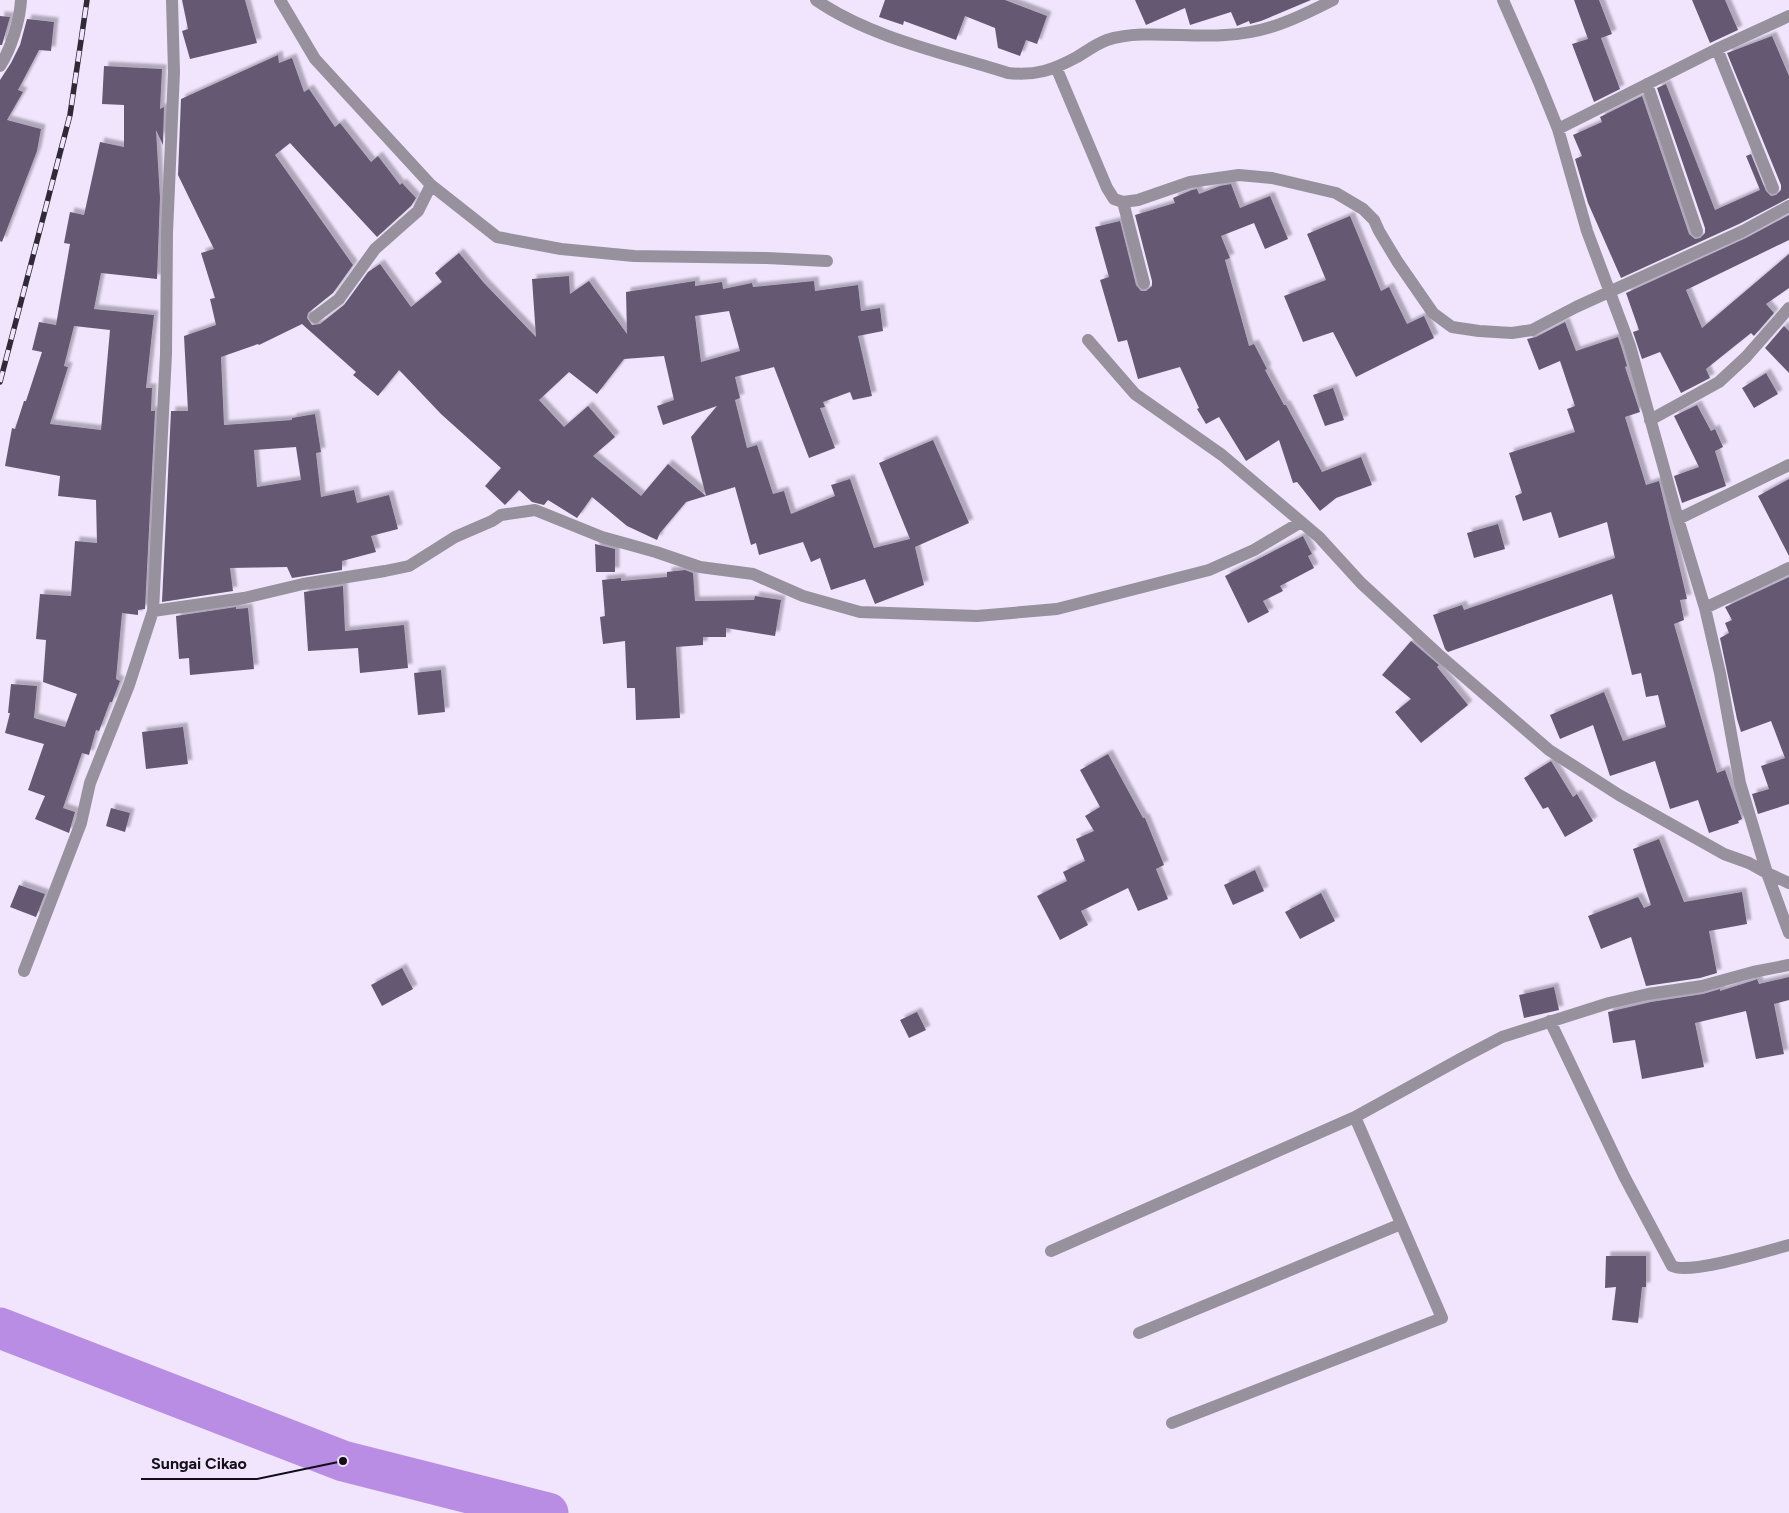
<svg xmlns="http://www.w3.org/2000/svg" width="1789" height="1513" viewBox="0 0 1789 1513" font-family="Figtree,sans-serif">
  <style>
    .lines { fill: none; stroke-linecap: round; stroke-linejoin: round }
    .river { stroke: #b98de4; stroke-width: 41 }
    .building { fill: #655973; fill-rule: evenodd; filter: url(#shadow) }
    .minor { stroke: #97919d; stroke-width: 12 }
    .rail-casing { stroke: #302a36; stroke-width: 5.5 }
    .rail { stroke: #f0e5fd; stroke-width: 4; stroke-dasharray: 11; stroke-linecap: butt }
    .leader { fill: none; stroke: #130e18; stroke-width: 2 }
    .callout-dot { fill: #130e18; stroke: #f0e5fd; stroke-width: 2 }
    .callout-label { font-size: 16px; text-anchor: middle; font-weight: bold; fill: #130e18; stroke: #f0e5fd; stroke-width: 5; stroke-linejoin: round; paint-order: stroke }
  </style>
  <defs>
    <filter id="shadow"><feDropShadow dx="4.5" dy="-4.5" stdDeviation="1" flood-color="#0004"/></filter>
  </defs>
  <rect width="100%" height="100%" fill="#f0e5fd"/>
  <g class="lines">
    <path class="river" d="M 0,1328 L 343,1461 L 548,1513"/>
  </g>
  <path class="building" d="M 182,0 L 245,0 L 257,43 L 190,59 L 182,31 L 188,29 Z
    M 885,0 L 1005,0 L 1047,16 L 1037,44 L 1026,40 L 1020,56 L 998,48 L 995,28 L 965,16 L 956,40 L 904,21 L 903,25 L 879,17 Z
    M 1135,0 L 1311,0 L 1261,21 L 1250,24 L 1249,21 L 1237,26 L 1231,12 L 1190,25 L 1185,8 L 1146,25 Z
    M 1574,0 L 1599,0 L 1612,34 L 1601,38 L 1620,89 L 1594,102 L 1572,44 L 1588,39 Z
    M 1692,0 L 1725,0 L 1738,30 L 1710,43 Z
    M 0,16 L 10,17 L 2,45 L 0,45 Z
    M 27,19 L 54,22 L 51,51 L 39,50 L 18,90 L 23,92 L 7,120 L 41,129 L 37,151 L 2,242 L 0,241 L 0,80 L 11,63 L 20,45 Z
    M 1772,36 L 1789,76 L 1789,198 L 1739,224 L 1621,278 L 1588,203 L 1575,159 L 1582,156 L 1573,135 L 1602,122 L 1600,117 L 1642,96 L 1689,234 L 1695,239 L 1700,238 L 1705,233 L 1705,228 L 1657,88 L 1666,84 L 1715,210 L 1760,190 L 1746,156 L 1751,154 L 1766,191 L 1771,196 L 1776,195 L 1781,190 L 1781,185 L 1727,53 Z
    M 278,55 L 279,63 L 292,58 L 304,92 L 309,89 L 335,127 L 340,123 L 371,162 L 378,156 L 400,185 L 402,183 L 416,198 L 411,206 L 377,237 L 290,143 L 275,155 L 353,265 L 333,293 L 308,313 L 307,318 L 312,325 L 320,324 L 344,305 L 368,272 L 380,264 L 411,307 L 442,282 L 435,273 L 459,253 L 484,283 L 536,337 L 532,279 L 569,276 L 570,294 L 589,281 L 627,334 L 626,292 L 695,281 L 695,286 L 722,282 L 723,289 L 752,283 L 753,287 L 814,281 L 815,291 L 858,285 L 861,311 L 880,308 L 883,331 L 858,336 L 872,396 L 853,400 L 850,392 L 823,402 L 825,407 L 820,408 L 835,448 L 809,458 L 774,367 L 735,377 L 740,398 L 735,400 L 747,448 L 757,445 L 773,494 L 784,491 L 791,514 L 835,496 L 831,485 L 850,479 L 874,548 L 910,539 L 879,463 L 933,440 L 969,523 L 915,547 L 924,585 L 875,604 L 865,579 L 831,590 L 820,558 L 811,562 L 803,542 L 759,555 L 756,543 L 751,545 L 735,487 L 706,496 L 691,437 L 717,406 L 663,425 L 657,406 L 674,400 L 664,356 L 624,359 L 597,394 L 569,372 L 539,400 L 564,427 L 588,406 L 615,437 L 593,456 L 641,496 L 668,464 L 706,496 L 686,502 L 660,533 L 657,540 L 627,526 L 592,497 L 577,518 L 548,500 L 544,505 L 532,502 L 519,490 L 505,505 L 485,486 L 501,468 L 441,414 L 403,374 L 399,370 L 378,396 L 353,375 L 356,372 L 302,324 L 259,345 L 258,344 L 221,357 L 224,425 L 292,420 L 292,418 L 315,414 L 321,452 L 316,453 L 321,497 L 354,490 L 357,503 L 389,495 L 398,529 L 371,536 L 376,552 L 342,561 L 342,570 L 292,578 L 287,567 L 230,568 L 233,591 L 162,602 L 171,411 L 188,411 L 184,336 L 216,325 L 210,299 L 215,298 L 201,253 L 214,249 L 178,175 L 181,99 ZM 729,311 L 740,351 L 701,362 L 695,316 ZM 296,447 L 301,480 L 257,487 L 254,450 Z
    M 104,66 L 162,69 L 160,109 L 164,107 L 163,145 L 156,130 L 160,198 L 157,279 L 101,273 L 94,309 L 154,315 L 146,388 L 152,388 L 151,411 L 155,411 L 145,609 L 138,610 L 138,615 L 122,613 L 116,679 L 120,681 L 112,702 L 110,702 L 99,731 L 96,730 L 89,755 L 82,753 L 63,808 L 75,812 L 69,833 L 35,819 L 45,796 L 28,790 L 44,744 L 5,733 L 10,713 L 8,713 L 11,684 L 37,686 L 34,718 L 65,727 L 77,694 L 43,682 L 46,640 L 36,639 L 40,594 L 71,596 L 75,541 L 97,543 L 96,500 L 58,496 L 60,476 L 5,466 L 12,428 L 15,429 L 24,401 L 26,401 L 42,352 L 32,350 L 39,322 L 56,325 L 70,244 L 64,243 L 70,212 L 84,215 L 100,142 L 124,147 L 124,105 L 102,104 ZM 74,326 L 110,330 L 101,430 L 50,424 L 68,367 L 64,366 Z
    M 1231,184 L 1240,208 L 1270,196 L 1288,239 L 1265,249 L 1254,223 L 1221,236 L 1230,258 L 1225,260 L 1249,346 L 1254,344 L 1267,369 L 1265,370 L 1284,405 L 1286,405 L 1322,472 L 1361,457 L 1372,485 L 1336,498 L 1320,511 L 1297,482 L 1293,483 L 1279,440 L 1246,461 L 1219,417 L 1206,424 L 1197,409 L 1199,408 L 1180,367 L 1138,379 L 1127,340 L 1118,342 L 1100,280 L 1109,277 L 1095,227 L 1120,221 L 1136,285 L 1141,291 L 1146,291 L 1152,286 L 1152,281 L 1135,215 L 1175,203 L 1173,198 L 1192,190 L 1197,189 L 1199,194 L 1220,186 Z
    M 1789,215 L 1789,240 L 1686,290 L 1702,328 L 1789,254 L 1789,288 L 1766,304 L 1774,313 L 1754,336 L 1751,333 L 1706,369 L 1710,378 L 1681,393 L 1660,352 L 1642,359 L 1633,332 L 1639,330 L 1626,293 L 1746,238 Z
    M 1350,216 L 1381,291 L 1389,287 L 1407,324 L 1424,316 L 1434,338 L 1356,377 L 1333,332 L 1303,342 L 1284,296 L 1326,280 L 1307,234 Z
    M 1565,322 L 1576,351 L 1618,337 L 1622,349 L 1627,366 L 1625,367 L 1640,412 L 1625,417 L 1646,485 L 1659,481 L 1687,599 L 1680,600 L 1684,620 L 1674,624 L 1717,773 L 1725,770 L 1742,819 L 1738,821 L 1739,823 L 1709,833 L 1698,800 L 1670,809 L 1655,761 L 1610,776 L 1593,725 L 1560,739 L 1550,715 L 1604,692 L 1623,741 L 1666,727 L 1658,695 L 1646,697 L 1641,673 L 1632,675 L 1612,594 L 1448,652 L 1445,649 L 1433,615 L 1462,605 L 1464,610 L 1615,558 L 1607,522 L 1559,538 L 1551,512 L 1523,521 L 1515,496 L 1522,493 L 1509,453 L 1575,432 L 1567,409 L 1575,406 L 1560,361 L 1539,370 L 1527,339 L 1536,337 Z
    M 1784,326 L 1789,331 L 1789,373 L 1765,348 Z
    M 1766,373 L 1778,394 L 1754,408 L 1742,388 Z
    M 1333,388 L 1344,420 L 1325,426 L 1313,395 Z
    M 1697,405 L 1711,431 L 1715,429 L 1723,447 L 1715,451 L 1726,486 L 1682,503 L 1674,476 L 1699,467 L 1674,416 Z
    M 1789,479 L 1789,556 L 1758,496 Z
    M 1498,524 L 1505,549 L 1474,558 L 1467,533 Z
    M 1303,536 L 1312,554 L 1308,556 L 1314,568 L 1280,586 L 1283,591 L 1263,601 L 1269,612 L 1248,623 L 1225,576 Z
    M 595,544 L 615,549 L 615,572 L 596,572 Z
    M 685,570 L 693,573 L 695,601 L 754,600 L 755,596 L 781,600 L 775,636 L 726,628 L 726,637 L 703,637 L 703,645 L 676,647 L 680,718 L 636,720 L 635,688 L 627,688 L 625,641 L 603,644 L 600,617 L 605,616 L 602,580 L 621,578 L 621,581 L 667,577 L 667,572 Z
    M 1789,577 L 1789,804 L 1758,814 L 1752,794 L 1769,789 L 1761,766 L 1785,758 L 1771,721 L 1741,732 L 1737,719 L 1720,638 L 1729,633 L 1725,623 L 1732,620 L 1725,607 Z
    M 343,586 L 345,631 L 404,625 L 408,668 L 360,673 L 358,648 L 308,651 L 304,592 Z
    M 236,607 L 236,609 L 248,608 L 254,669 L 190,675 L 189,658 L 179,659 L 176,616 Z
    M 1411,641 L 1439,665 L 1437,667 L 1468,705 L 1421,743 L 1395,712 L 1411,699 L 1382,675 Z
    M 441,670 L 445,712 L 418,715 L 414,673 Z
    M 183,727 L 188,764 L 146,769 L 142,732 Z
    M 1108,754 L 1143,818 L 1145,818 L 1164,865 L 1156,869 L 1168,899 L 1138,911 L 1128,888 L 1081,911 L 1088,925 L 1060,940 L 1037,896 L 1067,881 L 1063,872 L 1085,861 L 1076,839 L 1094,831 L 1085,816 L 1100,807 L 1080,770 Z
    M 1551,761 L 1573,797 L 1577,794 L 1593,821 L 1565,837 L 1548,807 L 1543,809 L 1524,778 Z
    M 111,808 L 130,813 L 125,832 L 106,826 Z
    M 1659,839 L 1684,902 L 1742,892 L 1747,924 L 1709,931 L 1717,973 L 1700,978 L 1646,986 L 1631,937 L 1601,949 L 1588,916 L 1638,897 L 1644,908 L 1651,905 L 1633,849 Z
    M 1255,870 L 1264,891 L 1233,905 L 1224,885 Z
    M 19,885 L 45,894 L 36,917 L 10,907 Z
    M 1321,893 L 1335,921 L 1300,939 L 1285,912 Z
    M 402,968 L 413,989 L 382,1006 L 371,985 Z
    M 1789,977 L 1789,1000 L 1774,1004 L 1784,1054 L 1756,1059 L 1746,1011 L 1695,1023 L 1704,1067 L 1642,1079 L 1635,1040 L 1613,1043 L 1608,1012 L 1651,1002 L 1703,994 L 1720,989 L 1720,991 L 1755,980 L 1757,979 L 1759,984 Z
    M 1554,987 L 1559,1010 L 1524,1018 L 1519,995 Z
    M 917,1012 L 926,1030 L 909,1038 L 900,1020 Z
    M 1606,1256 L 1646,1256 L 1646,1287 L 1642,1287 L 1638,1323 L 1612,1320 L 1616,1287 L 1605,1288 Z"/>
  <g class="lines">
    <path class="minor" d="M 280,0 L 315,59 L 431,185 L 497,237 L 561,249 L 634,256 L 767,258 L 827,261
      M 816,0 C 871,38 945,53 1008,73 C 1036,76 1053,70 1077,57 C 1087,51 1096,44 1107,40 C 1139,29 1190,38 1225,35 C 1266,33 1296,19 1333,0
      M 1503,0 L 1539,82 L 1558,129 L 1587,231 L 1630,346 L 1678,519 L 1705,608 L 1720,673 L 1740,783 L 1767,873 L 1789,883
      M 1717,49 L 1773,188
      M 0,66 C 11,49 20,20 21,0
      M 1056,67 L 1107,188 L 1114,199 L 1123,202 L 1138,200 L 1190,182 L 1239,175 L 1272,178 L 1336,193 L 1363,209 L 1374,220 L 1379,231 L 1397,261 L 1433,313 L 1452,327 L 1479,331 L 1512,333 L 1532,330 L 1576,307 L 1743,231 L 1789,206
      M 1647,84 L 1697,231
      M 1558,129 L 1717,49 L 1789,16
      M 1123,202 L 1144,283
      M 315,317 L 339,299 L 375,249 L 418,211 L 431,185
      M 1088,340 L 1135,394 L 1222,455 L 1319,537 L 1361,583 L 1438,654 L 1549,750 L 1619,795 L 1724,854 L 1749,863 L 1767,873 L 1789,933
      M 1650,420 L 1719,382 L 1746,357 L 1789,308
      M 1678,519 L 1789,465
      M 1705,608 L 1789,568
      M 153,611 L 244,598 L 303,584 L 385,571 L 409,566 L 455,537 L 492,521 L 501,515 L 535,510 L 602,537 L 656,552 L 700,567 L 753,574 L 803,596 L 860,612 L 977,616 L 1057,609 L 1209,570 L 1254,550 L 1301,522
      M 24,971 L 81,823 L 90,783 L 129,685 L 153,611 L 166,354 L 167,233 L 174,72 L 172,0
      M 1550,1021 L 1624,1176 L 1672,1266 C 1690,1275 1766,1251 1789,1245
      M 1051,1251 L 1355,1117 L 1462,1058 L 1502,1037 L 1609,1003 L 1648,994 L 1702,986 L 1753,972 L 1789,965
      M 1139,1333 L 1401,1224
      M 1172,1423 L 1442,1318 L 1355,1117"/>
    <g class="rail-casing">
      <path id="rail" d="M 0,382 L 70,115 L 87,0"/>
    </g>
    <use href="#rail" class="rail"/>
  </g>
  <path class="leader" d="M343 1461L257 1479H141"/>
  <circle class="callout-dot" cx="343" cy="1461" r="5"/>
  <g class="callout-label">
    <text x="199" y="1469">Sungai Cikao</text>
  </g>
</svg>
